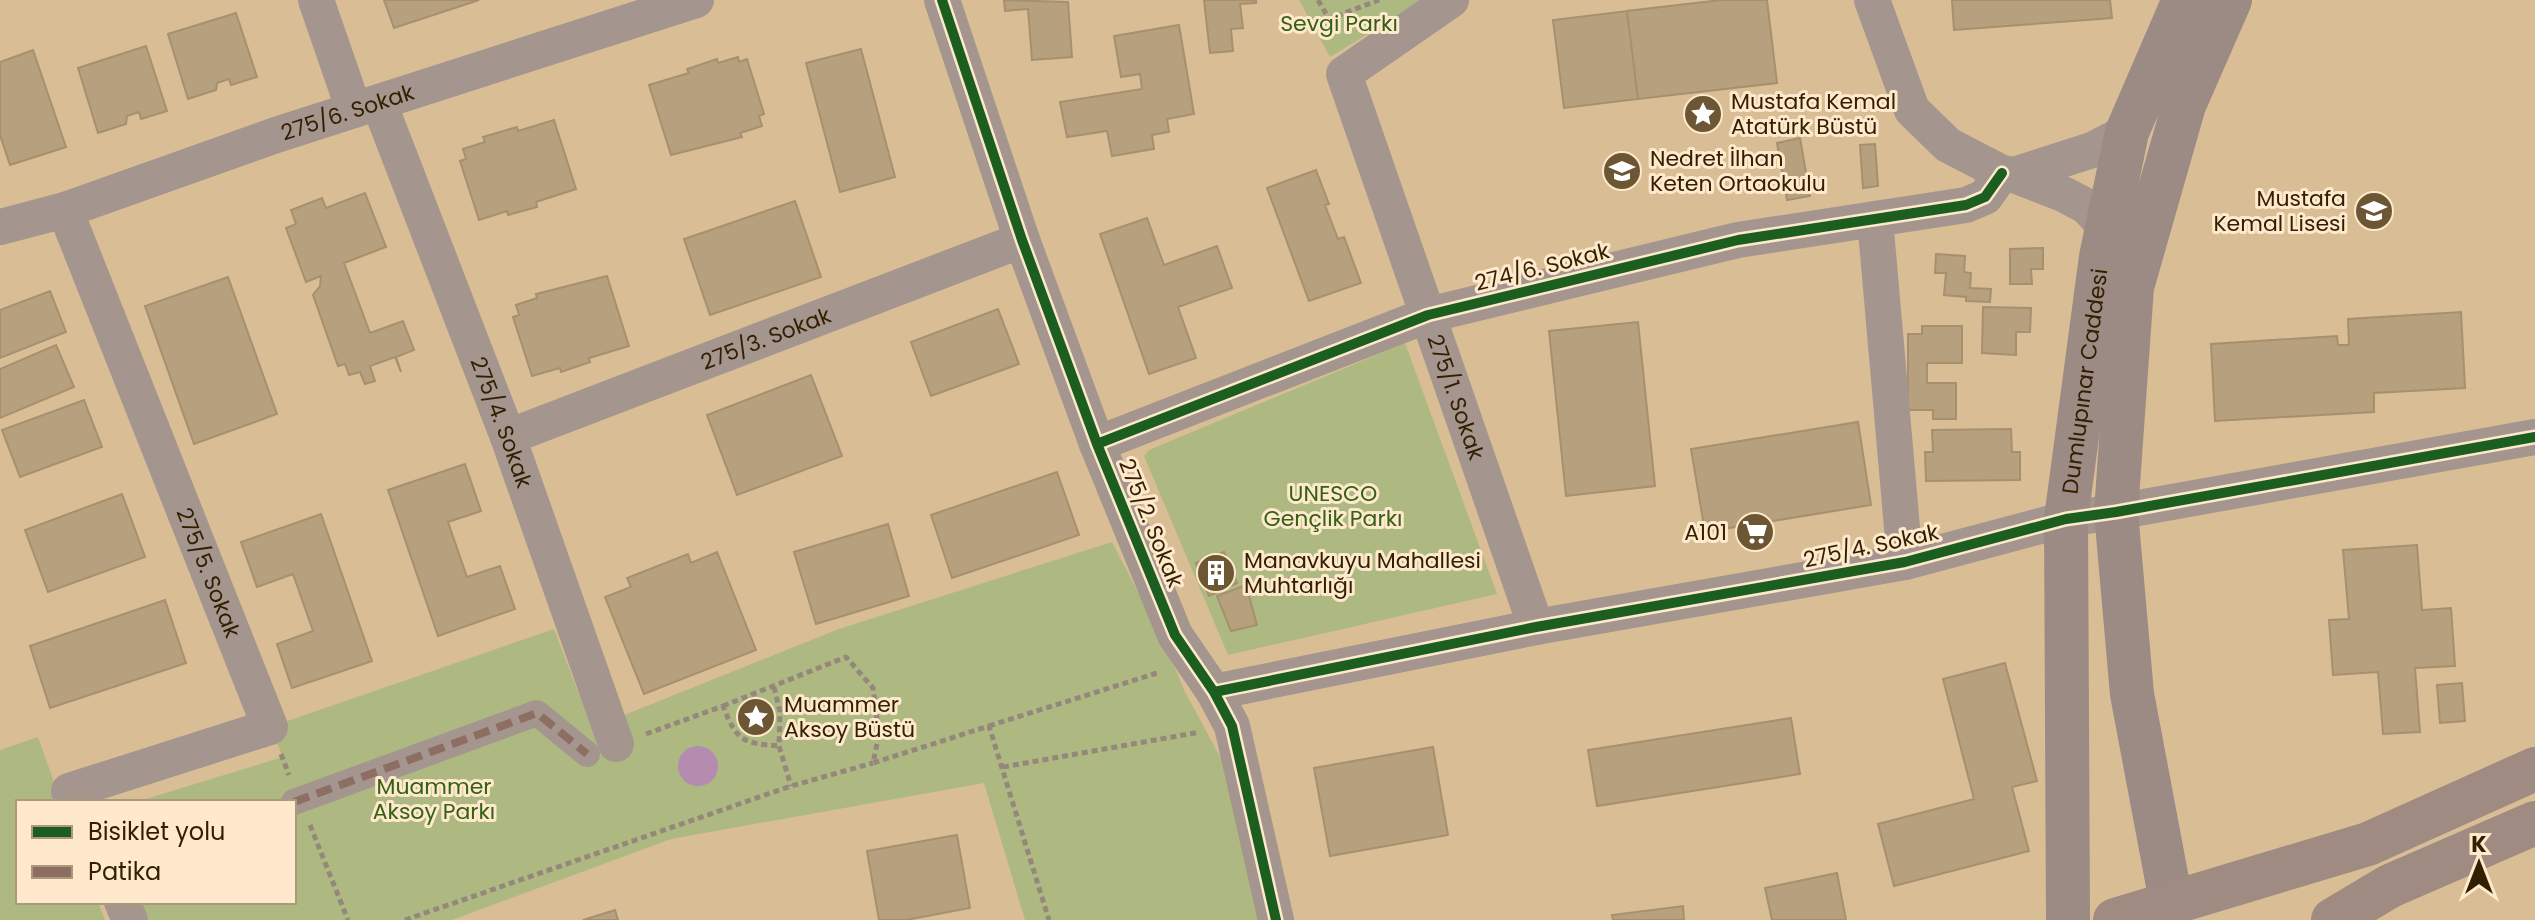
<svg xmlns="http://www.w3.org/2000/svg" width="2535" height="920" viewBox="0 0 2535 920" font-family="Poppins,sans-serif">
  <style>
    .green { fill: #aeb982 }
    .water { fill: #b58bb0 }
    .building { fill: #b6a07e; stroke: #a6906f; stroke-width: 2 }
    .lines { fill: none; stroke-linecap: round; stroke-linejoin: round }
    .path { stroke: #96877c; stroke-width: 5; stroke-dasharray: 6 4; stroke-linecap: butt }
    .pedestrian { stroke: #a4958f; stroke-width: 26 }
    .minor { stroke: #a4958f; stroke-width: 36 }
    .secondary { stroke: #9c8a85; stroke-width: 44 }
    .primary { stroke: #9f8b81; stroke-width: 44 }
    .quiet { stroke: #8d6e63; stroke-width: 8; stroke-dasharray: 16 8; stroke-linecap: butt }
    .cycleway-casing { stroke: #fee9cd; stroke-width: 15 }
    .cycleway { stroke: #1b5e20; stroke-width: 10 }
    .labels { text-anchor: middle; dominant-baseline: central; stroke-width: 6; stroke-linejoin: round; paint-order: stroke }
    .park-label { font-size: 22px; fill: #346114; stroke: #fee9cd }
    .poi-label { font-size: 22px; fill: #321f00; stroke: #fee9cd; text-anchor: start }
    .street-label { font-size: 22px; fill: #321f00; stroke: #fee9cd }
  </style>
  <rect width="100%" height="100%" fill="#d9bd95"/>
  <path class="green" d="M 1299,0 L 1424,0 L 1330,57 Z
    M 1405,343 L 1497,594 L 1228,655 L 1144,456 L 1149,450 Z
    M 1112,542 L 1165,644 L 1185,692 L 1224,764 L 1262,920 L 1025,920 L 984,783 L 671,839 L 452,920 L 139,920 L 130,902 L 294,902 L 294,802 L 136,802 L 283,757 L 270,727 L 554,629 L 592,728 L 839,629 Z
    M 38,737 L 61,802 L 18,802 L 18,902 L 98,902 L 105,920 L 0,920 L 0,750 Z"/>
  <path class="water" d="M678 766a20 20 0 1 1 40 0a20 20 0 1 1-40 0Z"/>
  <path class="building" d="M 384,0 L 479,0 L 394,28 Z
    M 1004,0 L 1068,2 L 1072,57 L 1032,60 L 1028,9 L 1005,11 Z
    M 1204,0 L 1256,0 L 1256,3 L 1240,4 L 1243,28 L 1231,29 L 1233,51 L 1210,53 Z
    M 1721,0 L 1767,0 L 1777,83 L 1638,99 L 1627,11 Z
    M 1952,0 L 2110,0 L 2112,18 L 1954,30 Z
    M 1627,11 L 1638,99 L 1564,108 L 1553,20 Z
    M 236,13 L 257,77 L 231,85 L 229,79 L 217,83 L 216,90 L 188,99 L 168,34 Z
    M 1179,25 L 1194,114 L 1167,119 L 1169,132 L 1152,135 L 1154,149 L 1112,156 L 1107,131 L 1067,137 L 1060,102 L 1142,89 L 1140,74 L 1121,77 L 1114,36 Z
    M 146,46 L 167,111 L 141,119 L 139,112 L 127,116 L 126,124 L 98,133 L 78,68 Z
    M 861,49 L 895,177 L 840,192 L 806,63 Z
    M 33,50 L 66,147 L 10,165 L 0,135 L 0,62 Z
    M 738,57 L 739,62 L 747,59 L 764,114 L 759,116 L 762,126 L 740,133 L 742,137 L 671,155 L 649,85 L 689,73 L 687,69 L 717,59 L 718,63 Z
    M 554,120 L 576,189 L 536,202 L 537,207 L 508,215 L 507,211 L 479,220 L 460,161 L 466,159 L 463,149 L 485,142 L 483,137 L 517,127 L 518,131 Z
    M 1800,138 L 1810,196 L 1787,200 L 1777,143 Z
    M 1875,144 L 1878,186 L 1863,188 L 1860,145 Z
    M 1316,170 L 1329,204 L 1325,205 L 1338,239 L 1344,237 L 1361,283 L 1309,301 L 1267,188 Z
    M 365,193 L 386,247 L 344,263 L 370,333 L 403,321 L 414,350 L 396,357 L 401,372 L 395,357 L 370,366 L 375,381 L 365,384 L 360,372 L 349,375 L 345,364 L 338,366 L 313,295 L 320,286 L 321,276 L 306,282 L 286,228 L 296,224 L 291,210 L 322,198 L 326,208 Z
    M 795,201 L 821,277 L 710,315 L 684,239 Z
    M 1147,218 L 1164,265 L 1217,246 L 1232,288 L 1178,307 L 1196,358 L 1149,374 L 1100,234 Z
    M 2043,248 L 2043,269 L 2031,269 L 2032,284 L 2010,284 L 2010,249 Z
    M 1936,254 L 1965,256 L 1964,272 L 1971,273 L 1970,288 L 1991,289 L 1990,302 L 1966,301 L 1966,297 L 1944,295 L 1946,273 L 1935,273 Z
    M 607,276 L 629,346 L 589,358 L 590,362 L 561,372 L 560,368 L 532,376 L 513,317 L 519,315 L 516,305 L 537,298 L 536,294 Z
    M 228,277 L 277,414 L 194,444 L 145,306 Z
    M 50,291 L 66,332 L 0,358 L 0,310 Z
    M 1983,307 L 2031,308 L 2030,332 L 2016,332 L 2016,355 L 1982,353 Z
    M 998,309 L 1019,364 L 931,396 L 911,342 Z
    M 2461,312 L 2465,388 L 2374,393 L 2374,412 L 2215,421 L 2211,344 L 2337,336 L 2338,345 L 2349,345 L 2348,319 Z
    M 1638,322 L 1655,486 L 1566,496 L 1549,331 Z
    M 1922,326 L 1962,326 L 1962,363 L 1927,363 L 1927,383 L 1956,383 L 1956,419 L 1933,419 L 1933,410 L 1908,410 L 1908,334 L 1922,334 Z
    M 56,345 L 74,387 L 0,418 L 0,369 Z
    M 811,375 L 842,456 L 737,495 L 707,415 Z
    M 84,400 L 102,447 L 20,477 L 2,430 Z
    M 1858,422 L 1871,505 L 1705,532 L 1691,449 Z
    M 2011,429 L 2012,452 L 2020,452 L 2020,480 L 1926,481 L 1925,452 L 1933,452 L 1932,430 Z
    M 465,464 L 481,511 L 448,522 L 467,577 L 500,566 L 515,609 L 438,636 L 388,490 Z
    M 1057,472 L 1079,535 L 952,578 L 931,515 Z
    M 122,494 L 145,557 L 48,592 L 25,530 Z
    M 321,514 L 372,661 L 292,688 L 277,644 L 313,631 L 293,574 L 257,587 L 241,542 Z
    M 888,524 L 909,596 L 816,624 L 794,552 Z
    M 2417,545 L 2422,610 L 2451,608 L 2455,666 L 2415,668 L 2420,732 L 2383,734 L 2378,672 L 2333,675 L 2329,620 L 2349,619 L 2343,550 Z
    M 717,552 L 756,650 L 644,694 L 605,597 L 631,587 L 627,578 L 688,554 L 691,563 Z
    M 1224,552 L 1237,583 L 1209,596 L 1196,563 Z
    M 1246,585 L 1257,625 L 1231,631 L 1217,596 Z
    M 165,600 L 186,663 L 50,708 L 30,646 Z
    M 2005,663 L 2037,781 L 2012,787 L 2029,851 L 1894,886 L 1878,824 L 1974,799 L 1943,679 Z
    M 2462,683 L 2465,721 L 2440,723 L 2437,685 Z
    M 1791,718 L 1800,774 L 1597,806 L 1588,750 Z
    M 1433,747 L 1448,835 L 1330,856 L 1314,768 Z
    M 957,835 L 970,908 L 906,920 L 879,920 L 867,851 Z
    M 1837,873 L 1846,920 L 1772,920 L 1765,888 Z
    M 1683,906 L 1684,920 L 1613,920 L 1612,915 Z
    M 615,910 L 618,920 L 583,920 Z"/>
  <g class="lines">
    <path class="path" d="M 1318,0 L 1329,19 L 1379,0
      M 774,687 L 780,712 L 779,746 L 791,786
      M 723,706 L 846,657 L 873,688 L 879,734 L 873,763 L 989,726 L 1049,920
      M 989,726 L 1160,672
      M 646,734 L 723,706 C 737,741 742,743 779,746
      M 281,754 L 289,775
      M 1003,767 L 1200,732
      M 310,825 L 348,920
      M 405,920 L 791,786 L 873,763"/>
    <path class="pedestrian" d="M 294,802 L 537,713 L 587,754"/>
    <g class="minor">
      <path d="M 316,0 L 354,110"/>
      <path d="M 942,0 L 1022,240 L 1097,444 L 1175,635 L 1214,692 L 1232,726 L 1276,920"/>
      <path id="s1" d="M 1451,0 L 1344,74 L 1536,627"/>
      <path d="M 1872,0 L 1912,110 L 1948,145 L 2002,173 L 2014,175 L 2063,194 L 2086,206 L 2107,228"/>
      <path id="s2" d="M 379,103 L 508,437 L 616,744"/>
      <path d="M 2014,175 L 2092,150 L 2127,132"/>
      <path id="s3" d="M 65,210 L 270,727 L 69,791 L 74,802"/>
      <path d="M 1875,219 L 1905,562"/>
      <path id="s4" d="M 0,227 L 65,210 L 276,135 L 696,0"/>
      <path id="s5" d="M 508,437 L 1022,240"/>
      <path d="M 1097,444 L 1428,315 L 1738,240 L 1966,205 L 1985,197 L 2002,173"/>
      <path d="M 1214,692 L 1536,627 L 1905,562 L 2066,519 L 2116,512 L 2535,437"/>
      <path d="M 122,902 L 130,920"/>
    </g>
    <g class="secondary">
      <path d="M 2171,901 L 2132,694 L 2116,512 L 2132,287 L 2184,105 L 2230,0"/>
      <path id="s6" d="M 2068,920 L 2066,519 L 2101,257 L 2127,132 L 2184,0"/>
    </g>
    <path class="primary" d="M 2115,920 L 2368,844 L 2535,769
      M 2333,920 L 2390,886 L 2535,823"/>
    <path class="quiet" d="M 294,802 L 537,713 L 587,754"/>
    <g class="cycleway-casing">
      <path id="cycleway" d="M 942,0 L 1022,240 L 1097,444 L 1175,635 L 1214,692 L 1232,726 L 1276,920
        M 1097,444 L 1428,315 L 1738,240 L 1966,205 L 1985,197 L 2002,173
        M 1214,692 L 1536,627 L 1905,562 L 2066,519 L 2116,512 L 2535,437"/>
    </g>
    <use href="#cycleway" class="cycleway"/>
  </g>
  <defs>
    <g id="sight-disc" transform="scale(2)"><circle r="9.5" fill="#6c5634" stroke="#fee9cd"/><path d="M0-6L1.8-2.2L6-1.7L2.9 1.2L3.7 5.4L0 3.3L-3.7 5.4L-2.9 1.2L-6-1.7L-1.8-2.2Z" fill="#fff"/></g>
    <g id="school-disc" transform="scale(2)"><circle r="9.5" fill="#6c5634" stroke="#fee9cd"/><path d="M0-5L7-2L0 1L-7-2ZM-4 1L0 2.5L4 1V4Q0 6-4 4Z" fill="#fff"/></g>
    <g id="supermarket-disc" transform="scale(2)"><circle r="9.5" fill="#6c5634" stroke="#fee9cd"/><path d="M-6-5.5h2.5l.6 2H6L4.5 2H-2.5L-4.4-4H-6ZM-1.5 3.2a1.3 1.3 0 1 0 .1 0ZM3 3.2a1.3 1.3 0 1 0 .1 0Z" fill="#fff"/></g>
    <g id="building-disc" transform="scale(2)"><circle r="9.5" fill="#6c5634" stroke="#fee9cd"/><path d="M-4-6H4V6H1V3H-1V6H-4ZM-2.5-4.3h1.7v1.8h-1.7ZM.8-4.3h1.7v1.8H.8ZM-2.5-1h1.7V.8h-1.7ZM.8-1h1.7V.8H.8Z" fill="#fff"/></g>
  </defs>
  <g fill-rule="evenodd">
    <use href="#sight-disc" x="1703" y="114"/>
    <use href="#school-disc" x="1622" y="171"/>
    <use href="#school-disc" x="2374" y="211"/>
    <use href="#supermarket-disc" x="1755" y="532"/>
    <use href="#building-disc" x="1216" y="573"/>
    <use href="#sight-disc" x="756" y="717"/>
  </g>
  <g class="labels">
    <g class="park-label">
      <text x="1339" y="23">Sevgi Parkı</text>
      <text x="1333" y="493">UNESCO<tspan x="1333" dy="25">Gençlik Parkı</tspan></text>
      <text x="434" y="786">Muammer<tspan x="434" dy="25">Aksoy Parkı</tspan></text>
    </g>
    <g class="poi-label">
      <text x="1731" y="101">Mustafa Kemal<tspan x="1731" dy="25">Atatürk Büstü</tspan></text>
      <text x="1650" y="158">Nedret İlhan<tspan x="1650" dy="25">Keten Ortaokulu</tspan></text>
      <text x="2346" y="198" text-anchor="end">Mustafa<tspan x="2346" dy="25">Kemal Lisesi</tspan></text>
      <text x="1727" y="532" text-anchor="end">A101</text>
      <text x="1244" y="560">Manavkuyu Mahallesi<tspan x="1244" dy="25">Muhtarlığı</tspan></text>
      <text x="784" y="704">Muammer<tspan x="784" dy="25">Aksoy Büstü</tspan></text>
    </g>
    <g class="street-label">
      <text stroke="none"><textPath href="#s4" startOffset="366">275/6. Sokak</textPath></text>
      <text transform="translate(1542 267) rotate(-14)">274/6. Sokak</text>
      <text stroke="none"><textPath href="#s5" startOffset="276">275/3. Sokak</textPath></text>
      <text stroke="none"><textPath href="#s6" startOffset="540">Dumlupınar Caddesi</textPath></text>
      <text stroke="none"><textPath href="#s1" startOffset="472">275/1. Sokak</textPath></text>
      <text stroke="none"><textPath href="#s2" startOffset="342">275/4. Sokak</textPath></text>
      <text transform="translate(1151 523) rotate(68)">275/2. Sokak</text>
      <text transform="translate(1871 546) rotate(-12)">275/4. Sokak</text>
      <text stroke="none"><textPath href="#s3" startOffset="390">275/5. Sokak</textPath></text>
    </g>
  </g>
  <rect x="16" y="800" width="280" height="104" fill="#fee9cd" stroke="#ac987b" stroke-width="2"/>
  <rect x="32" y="826" width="40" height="12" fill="#1b5e20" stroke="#ac987b" stroke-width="2"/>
  <text x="88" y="840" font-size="24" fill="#321f00">Bisiklet yolu</text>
  <rect x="32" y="866" width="40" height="12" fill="#8d6e63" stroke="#ac987b" stroke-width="2"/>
  <text x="88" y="880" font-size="24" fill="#321f00">Patika</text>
  <g transform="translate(2479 864)" stroke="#fee9cd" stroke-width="6" paint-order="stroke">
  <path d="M0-6L14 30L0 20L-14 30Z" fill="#321f00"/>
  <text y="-12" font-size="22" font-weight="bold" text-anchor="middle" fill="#321f00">K</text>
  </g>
</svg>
